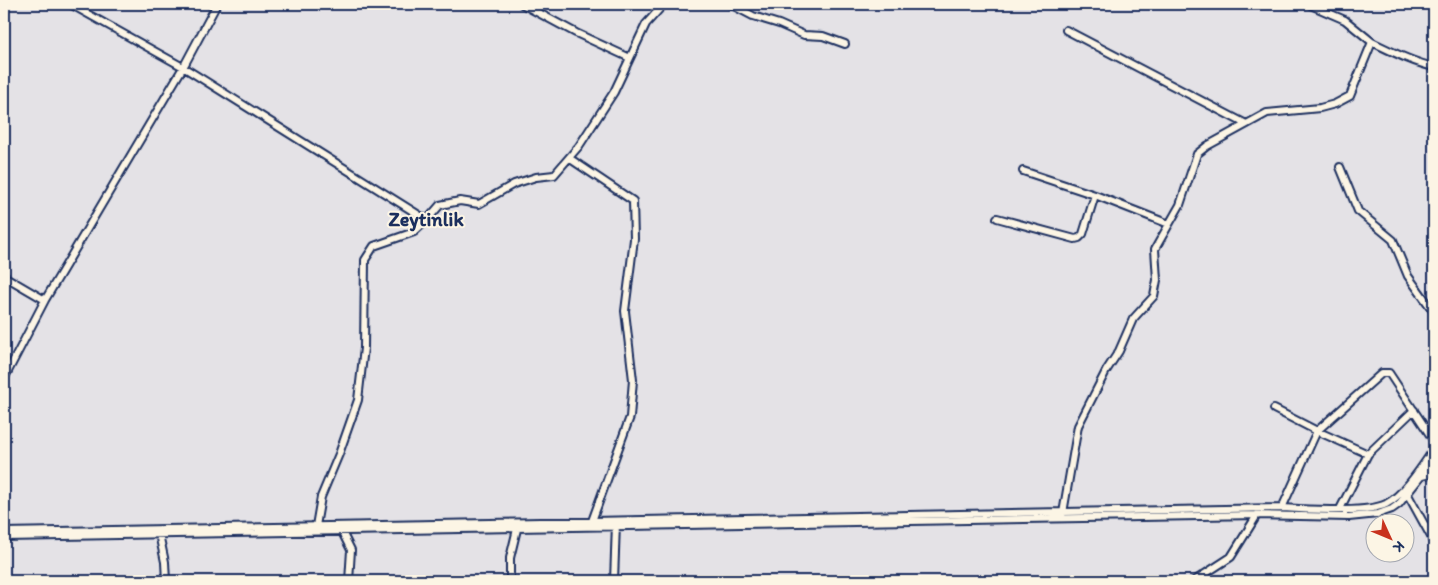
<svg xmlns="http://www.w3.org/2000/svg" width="1438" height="585" viewBox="0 0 1438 585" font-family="Itim,sans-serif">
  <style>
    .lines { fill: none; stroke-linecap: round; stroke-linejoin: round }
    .minor-casing { stroke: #1b2f5e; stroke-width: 10 }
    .minor { stroke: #fcf5e5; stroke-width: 6 }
    .labels { text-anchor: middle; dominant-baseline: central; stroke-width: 4; stroke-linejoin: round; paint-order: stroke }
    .district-label { font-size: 20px; font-weight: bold; fill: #1b2f5e; stroke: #fcf5e5 }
  </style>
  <rect width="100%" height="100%" fill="#e4e2e6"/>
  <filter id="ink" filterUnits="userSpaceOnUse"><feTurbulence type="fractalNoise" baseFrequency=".02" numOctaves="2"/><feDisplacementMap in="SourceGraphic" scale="10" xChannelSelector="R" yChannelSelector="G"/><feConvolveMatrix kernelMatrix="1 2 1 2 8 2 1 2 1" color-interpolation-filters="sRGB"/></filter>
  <g filter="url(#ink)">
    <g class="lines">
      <g class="minor-casing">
        <path id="minor" d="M 70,4 L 183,67 L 427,220
          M 522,4 L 576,33 L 630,58
          M 730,4 L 753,16 L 779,24 L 804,35 L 823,36 L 845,44
          M 1308,4 L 1345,20 L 1372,42
          M 1066,30 L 1246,124
          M 569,158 L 633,201 L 634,239 L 625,311 L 633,380 L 630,417 L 592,521
          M 1340,167 L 1358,211 L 1393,240 L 1408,276 L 1434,312
          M 1023,171 L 1095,195 L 1169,224
          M 997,218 L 1075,239 L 1079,238 L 1083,234 L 1095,195
          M 4,276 L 45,300
          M 4,379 L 45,300 L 185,64 L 217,4
          M 1274,409 L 1317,431 L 1368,454 L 1340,509
          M 1368,454 L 1414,410
          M 1422,476 L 1434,473
          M 1407,493 L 1434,542
          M 1282,508 L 1317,431 L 1382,373 L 1389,373 L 1434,441
          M 1063,513 L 1078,426 L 1106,371 L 1119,351 L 1133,319 L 1154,296 L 1157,280 L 1155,249 L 1180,205 L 1197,154 L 1207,146 L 1267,113 L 1320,108 L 1335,104 L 1350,96 L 1372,42 C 1393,52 1412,62 1434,67
          M 316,526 L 321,497 L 339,454 L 358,400 L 364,348 L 365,260 L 374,246 L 414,232 L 427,220 L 440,205 L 460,201 L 479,204 L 514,184 L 536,177 L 554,175 L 579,146 L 614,92 L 646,24 L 664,4
          M 341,530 L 351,550 L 349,581
          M 4,532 L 1282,508 C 1307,509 1365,514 1386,504 C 1405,494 1422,466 1434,449
          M 159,534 L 165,562 L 166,581
          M 4,537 L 1258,515 L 1349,517 L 1378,514 L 1392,509 L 1399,504 L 1434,460
          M 510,581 L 510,558 L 517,529
          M 614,581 L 616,523
          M 1194,581 L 1231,557 L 1259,512"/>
      </g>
      <use href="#minor" class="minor"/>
    </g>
  </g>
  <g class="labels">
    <g class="district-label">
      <text x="426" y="219">Zeytinlik</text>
    </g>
  </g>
  <rect width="1438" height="585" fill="none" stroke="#fcf5e5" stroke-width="20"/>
  <rect x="10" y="10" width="1418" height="565" fill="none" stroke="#1b2f5e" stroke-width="2" filter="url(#ink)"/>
  <g transform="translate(1390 538) rotate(134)"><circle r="24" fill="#fcf5e5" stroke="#a2a6af"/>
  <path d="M0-4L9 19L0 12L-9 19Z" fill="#c8321e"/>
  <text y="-8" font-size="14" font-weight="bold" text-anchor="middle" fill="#1b2f5e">K</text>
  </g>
</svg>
